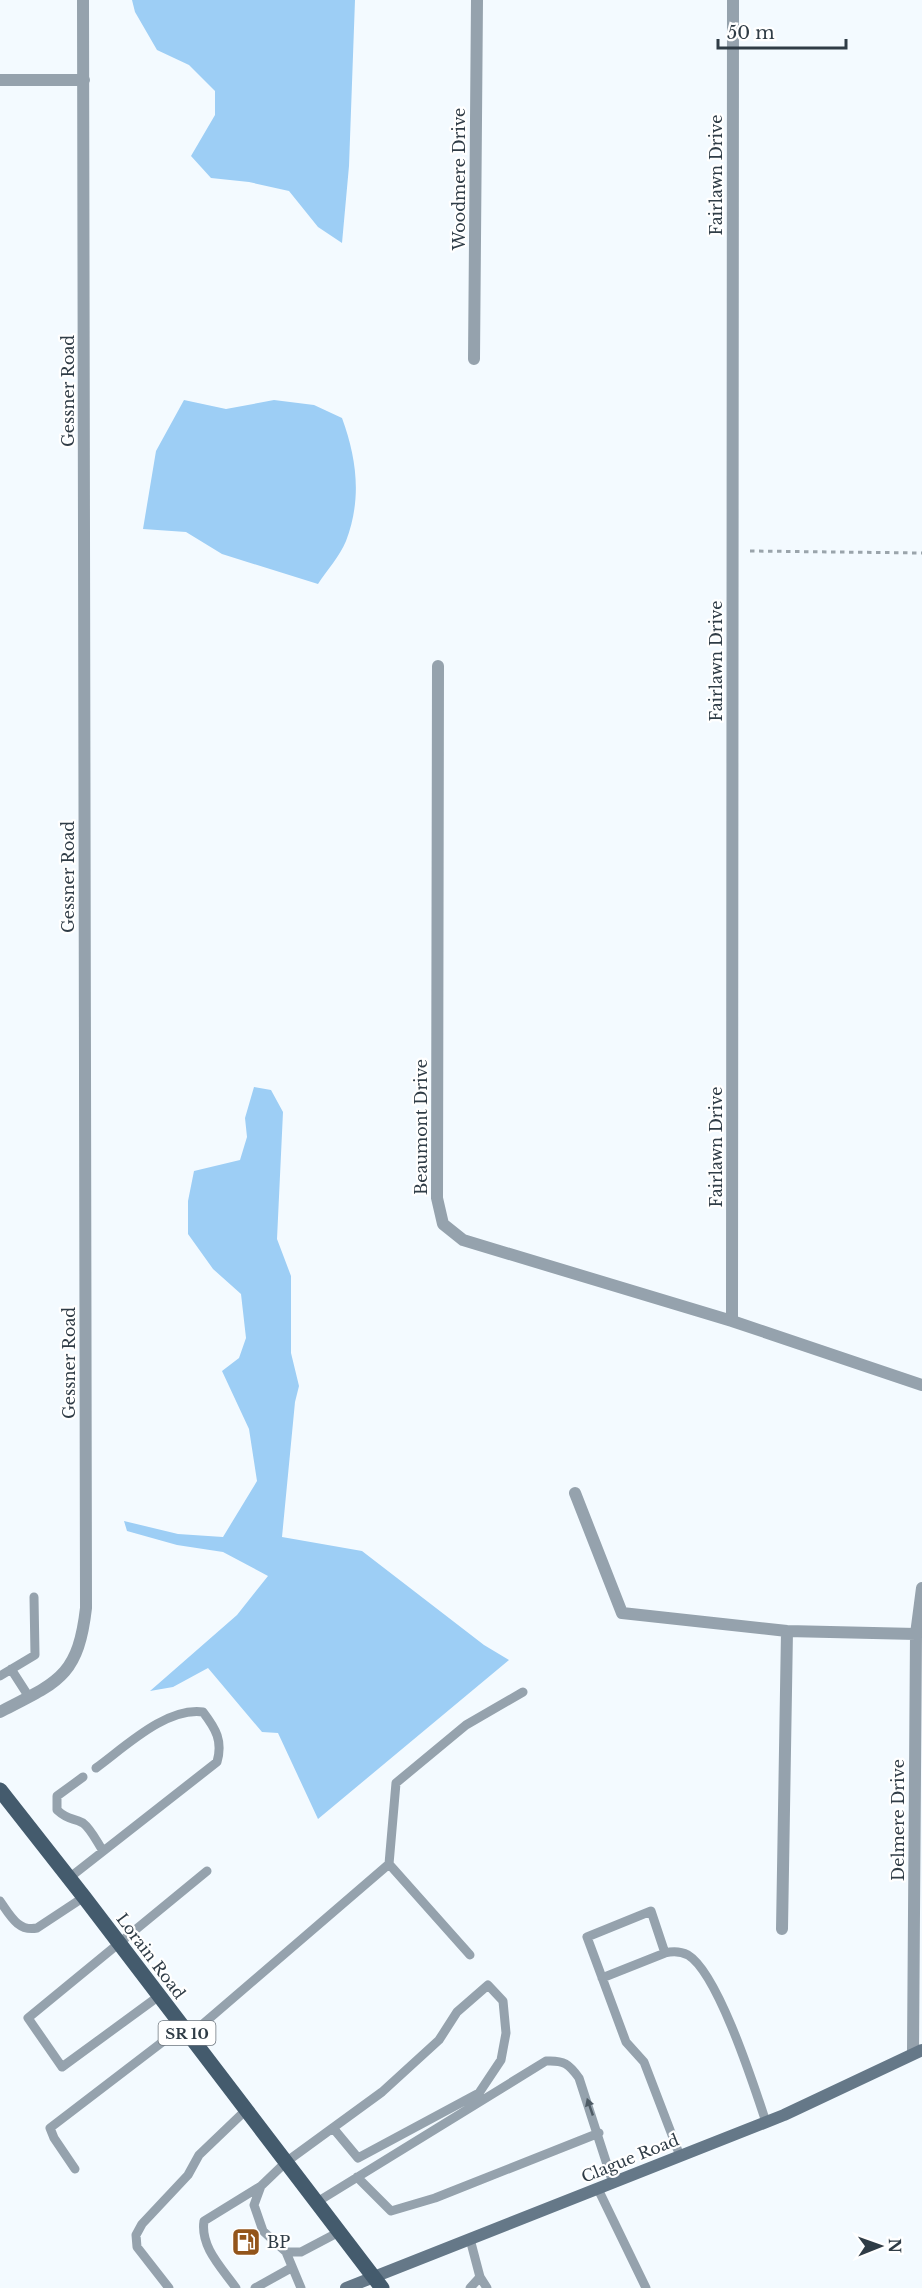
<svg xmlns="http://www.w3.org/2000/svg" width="922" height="2288" viewBox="0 0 922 2288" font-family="'Libre Baskerville',serif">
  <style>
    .forest { fill: #9dcef5 }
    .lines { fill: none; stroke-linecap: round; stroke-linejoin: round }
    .path { stroke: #9aa4ab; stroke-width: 3; stroke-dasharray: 4.5 4.5; stroke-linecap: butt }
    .service { stroke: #95a2ad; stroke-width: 9 }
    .minor { stroke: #95a2ad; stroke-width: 12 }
    .secondary { stroke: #657888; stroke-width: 12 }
    .primary { stroke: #445b6d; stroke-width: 15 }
    .oneway { fill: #4e5b65 }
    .labels { text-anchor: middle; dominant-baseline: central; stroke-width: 4.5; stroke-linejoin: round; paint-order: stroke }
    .shield { fill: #fff; stroke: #6d767e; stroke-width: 1.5 }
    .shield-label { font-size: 15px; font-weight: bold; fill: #2f3c46 }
    .street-label { font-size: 16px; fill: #2f3c46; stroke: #fff }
    .poi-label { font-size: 16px; fill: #2f3c46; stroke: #fff; text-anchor: start }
  </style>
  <rect width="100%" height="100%" fill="#f3faff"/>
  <path class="forest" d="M 132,0 L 355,0 L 349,166 L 342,243 L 318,227 L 289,191 L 249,182 L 211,178 L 191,156 L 215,115 L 215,91 L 189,65 L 157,50 L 135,12 Z
    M 184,400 L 226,409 L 274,400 L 314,405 L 342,418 C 357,459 362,499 346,541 C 340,556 327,570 318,584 L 222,554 L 186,532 L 143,529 L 156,451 Z
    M 254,1087 L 271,1090 L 283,1112 L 277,1239 L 291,1276 L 291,1353 L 299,1386 L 295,1402 L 282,1537 L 362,1551 L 484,1645 L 509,1660 L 318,1819 L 278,1733 L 262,1732 L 208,1668 L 173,1687 L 150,1691 L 237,1615 L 268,1576 L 223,1552 L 177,1545 L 127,1531 L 124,1521 L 178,1534 L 223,1537 L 257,1481 L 249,1429 L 222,1371 L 239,1358 L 246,1338 L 241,1294 L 213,1269 L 188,1234 L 188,1201 L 194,1171 L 240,1160 L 247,1137 L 245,1118 Z"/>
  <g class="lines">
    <path class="path" d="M 750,551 L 922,553"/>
    <path class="service" d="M 11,1669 L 29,1697
      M 0,1676 L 35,1655 L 34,1597
      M 83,1777 L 57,1796 L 57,1810 C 69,1821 72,1817 83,1823 C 91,1829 97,1842 103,1851
      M 389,1864 L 470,1955
      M 69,1878 L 217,1762 C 223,1741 216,1729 203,1712 C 166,1707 125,1747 96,1768
      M 0,1901 C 10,1915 18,1932 37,1928 L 84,1897
      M 665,1953 C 673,1951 680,1951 688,1955 C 718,1973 754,2086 766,2122
      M 602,1978 L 665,1953 L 651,1911 L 587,1937 L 626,2042 L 644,2062 L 680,2156
      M 159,1996 L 62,2067 L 28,2018 L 207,1871
      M 189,2036 L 389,1864 L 396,1783 L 466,1725 L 523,1692
      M 333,2128 L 358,2158 L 479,2093 L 501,2060 L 506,2033 L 503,2001 L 488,1985 L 457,2012 L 439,2040 L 382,2092 L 286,2162 L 261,2186 L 254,2205 L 263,2231 L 286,2252 L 301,2252 L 339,2232
      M 75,2169 L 54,2138 L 50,2128 L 182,2027
      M 357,2177 L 391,2211 L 435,2198 L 599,2133
      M 598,2189 L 646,2288
      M 317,2202 L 546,2061 C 564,2060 569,2064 579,2078 L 613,2183
      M 470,2239 L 480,2277 L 470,2288
      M 286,2252 L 301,2288
      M 480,2277 L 487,2288
      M 169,2288 L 137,2247 L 136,2235 L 142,2224 L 188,2175 L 199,2155 L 246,2110
      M 236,2288 C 222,2268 200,2247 204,2221 L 261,2186
      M 255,2288 L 291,2268"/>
    <path class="minor" d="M 0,80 L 84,80
      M 474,359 L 477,0
      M 438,666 L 437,1198 L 443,1224 L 463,1240 L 732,1321 L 922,1385
      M 732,1321 L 733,0
      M 575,1493 L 622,1613 L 787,1631 L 916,1634
      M 0,1712 C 58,1682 78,1677 86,1608 L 83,0
      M 782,1929 L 787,1631
      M 913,2053 L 916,1634 L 922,1588"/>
    <path class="secondary" d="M 346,2288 L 784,2115 L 922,2050"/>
    <path class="primary" d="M 0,1790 L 84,1897 L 382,2288"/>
  </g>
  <defs><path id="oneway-solid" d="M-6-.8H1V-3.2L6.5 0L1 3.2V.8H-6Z" transform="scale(1.5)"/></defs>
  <use class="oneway" href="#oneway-solid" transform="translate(590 2107) rotate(-109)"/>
  <defs>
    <g id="fuel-square" transform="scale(1.5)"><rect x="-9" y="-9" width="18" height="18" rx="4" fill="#93551b" stroke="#fff"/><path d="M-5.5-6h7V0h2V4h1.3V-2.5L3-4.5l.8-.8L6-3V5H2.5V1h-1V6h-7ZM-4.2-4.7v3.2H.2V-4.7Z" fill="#fff"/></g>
  </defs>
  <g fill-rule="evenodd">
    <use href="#fuel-square" x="246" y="2242"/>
  </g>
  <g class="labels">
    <rect class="shield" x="158.5" y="2021" width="57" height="24" rx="4.5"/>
    <g class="shield-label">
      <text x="187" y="2033">SR 10</text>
    </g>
    <g class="street-label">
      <text transform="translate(716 175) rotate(-90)">Fairlawn Drive</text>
      <text transform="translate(459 179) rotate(-90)">Woodmere Drive</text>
      <text transform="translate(68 391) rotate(-90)">Gessner Road</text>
      <text transform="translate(716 661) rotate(-90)">Fairlawn Drive</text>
      <text transform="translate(68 877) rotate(-90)">Gessner Road</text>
      <text transform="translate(421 1127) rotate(-90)">Beaumont Drive</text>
      <text transform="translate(716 1147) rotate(-90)">Fairlawn Drive</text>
      <text transform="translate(69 1363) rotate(-90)">Gessner Road</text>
      <text transform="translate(898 1820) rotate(-90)">Delmere Drive</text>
      <text transform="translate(151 1956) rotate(53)">Lorain Road</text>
      <text transform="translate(630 2158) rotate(-22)">Clague Road</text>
    </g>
    <g class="poi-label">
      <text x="267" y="2242">BP</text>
    </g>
  </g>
  <g transform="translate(880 2246) rotate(89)" stroke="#ffffff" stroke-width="4.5" paint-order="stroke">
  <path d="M0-4.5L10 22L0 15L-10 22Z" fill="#2f3c46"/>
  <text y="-9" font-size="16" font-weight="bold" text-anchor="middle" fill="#2f3c46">N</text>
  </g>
  <path d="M718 39v9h128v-9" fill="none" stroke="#2f3c46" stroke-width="3"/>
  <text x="727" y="39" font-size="18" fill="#2f3c46" stroke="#ffffff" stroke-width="4.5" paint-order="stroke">50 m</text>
</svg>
